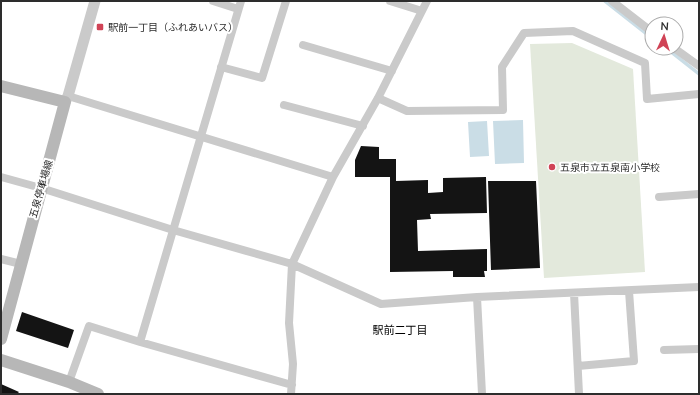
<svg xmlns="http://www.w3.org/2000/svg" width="700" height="395" viewBox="0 0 700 395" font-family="Mulish,'Noto Sans JP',sans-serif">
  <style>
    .green { fill: #e3e9dc }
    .water { fill: #cadde6 }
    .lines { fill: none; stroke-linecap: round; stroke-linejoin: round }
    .stream { stroke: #cadde6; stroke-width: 3.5 }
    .building { fill: #141414 }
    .minor { stroke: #cacaca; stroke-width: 8 }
    .tertiary { stroke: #cacaca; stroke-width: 11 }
    .secondary { stroke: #b7b7b7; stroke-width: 12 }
    .poi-dot { fill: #d04356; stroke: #fff; stroke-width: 1.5 }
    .labels { text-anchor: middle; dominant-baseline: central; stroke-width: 4; stroke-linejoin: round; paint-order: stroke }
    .poi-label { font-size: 10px; fill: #2d2d2d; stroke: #fff; text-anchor: start }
    .street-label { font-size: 10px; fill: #2d2d2d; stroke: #fff }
    .neighbourhood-label { font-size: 11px; fill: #000; stroke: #fff }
  </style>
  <rect width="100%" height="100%" fill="#fff"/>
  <path class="green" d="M 572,43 L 633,69 L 645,272 L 544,278 L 530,44 Z"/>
  <path class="water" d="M 523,120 L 524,163 L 495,164 L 493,121 Z
    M 487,121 L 489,156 L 470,157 L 468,122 Z"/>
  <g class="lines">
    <path class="stream" d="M 605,1 L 652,38
      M 666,48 L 699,74"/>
  </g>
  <path class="building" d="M 361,146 L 379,147 L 379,159 L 396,159 L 396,181 L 428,180 L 428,193 L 443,192 L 443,178 L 486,177 L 487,213 L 430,214 L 431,219 L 417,220 L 418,251 L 487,249 L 487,271 L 484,271 L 485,277 L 453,277 L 453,271 L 390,272 L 390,177 L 355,177 L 355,160 Z
    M 488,181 L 536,181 L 540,268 L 491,270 Z
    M 22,312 L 74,330 L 68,348 L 16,331 Z
    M 1,384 L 19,392 L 17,394 L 1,394 Z"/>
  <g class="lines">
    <path class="minor" d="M 213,1 L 238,9
      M 390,1 L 422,11
      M 612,1 L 652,32
      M 303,45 L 392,71
      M 674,48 L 699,66
      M 221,67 L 262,78 L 286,1
      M 68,96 L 333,177
      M 378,98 L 407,111 L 503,110 L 502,67 L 524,33 L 573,31 L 645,63 L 647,99 L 699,94
      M 284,105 L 363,126
      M 1,177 L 41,188 L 173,230 L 292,264 L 381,304 L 477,297 L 699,287
      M 659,197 L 699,194
      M 1,259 L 21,264
      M 574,293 L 579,394
      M 477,297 L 482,394
      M 140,342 L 241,1
      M 664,350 L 699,349
      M 578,366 L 634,361 L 629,291
      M 69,382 L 89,326 L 140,342 L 292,385
      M 291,394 L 293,364 L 289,323 L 292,264 L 333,177 L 378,98 L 427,1"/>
    <path class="tertiary" d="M 65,102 L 68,96 L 95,1"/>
    <path class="secondary" d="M 1,86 L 65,102 L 1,339
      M 1,360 L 69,382 L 98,394"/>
  </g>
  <g class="poi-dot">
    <rect x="96" y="23" width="8" height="8" rx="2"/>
    <circle cx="552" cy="167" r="4"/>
  </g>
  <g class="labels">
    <g class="poi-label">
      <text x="108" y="27">駅前一丁目（ふれあいバス）</text>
      <text x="560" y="167">五泉市立五泉南小学校</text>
    </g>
    <g class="street-label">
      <text transform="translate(41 189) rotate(-74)">五泉停車場線</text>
    </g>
    <g class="neighbourhood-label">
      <text x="400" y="330">駅前二丁目</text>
    </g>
  </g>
  <rect width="700" height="395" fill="none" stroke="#2d2d2d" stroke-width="4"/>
  <g transform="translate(664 36) rotate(4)"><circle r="19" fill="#ffffff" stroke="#ababab"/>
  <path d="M0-3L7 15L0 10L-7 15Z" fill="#d04356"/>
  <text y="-6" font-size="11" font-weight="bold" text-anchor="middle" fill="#2d2d2d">N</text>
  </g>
</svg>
